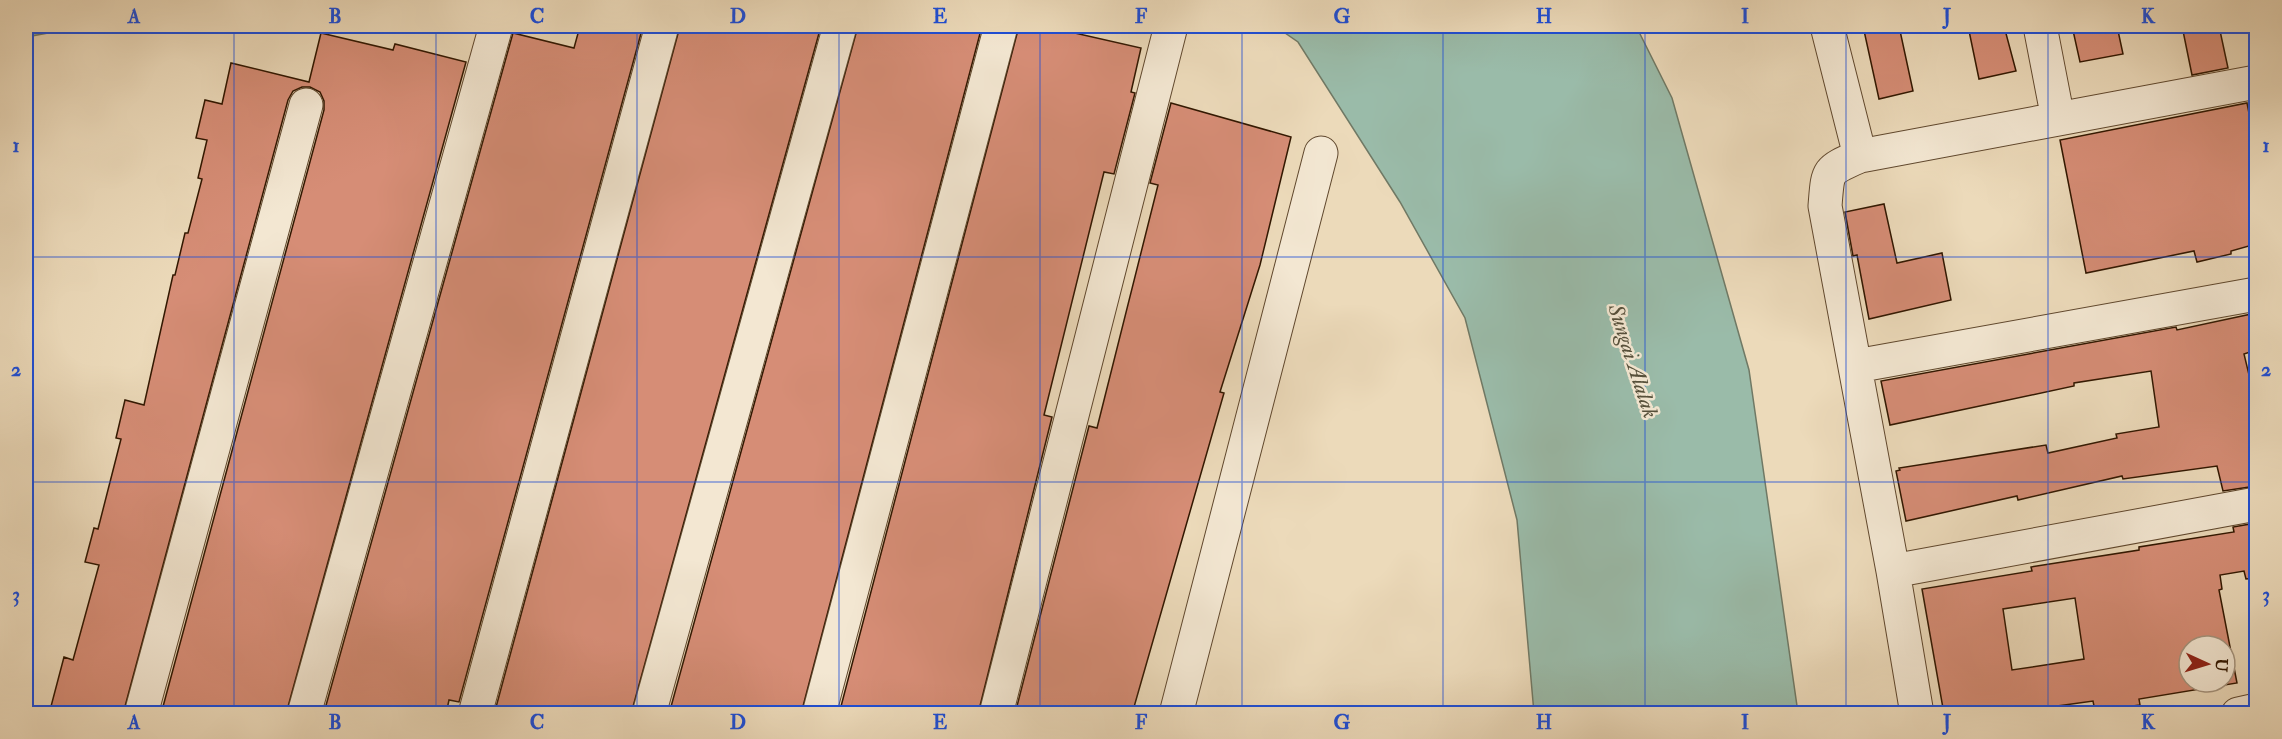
<svg xmlns="http://www.w3.org/2000/svg" width="2282" height="739" viewBox="0 0 2282 739" font-family="'IM FELL Double Pica',serif">
  <style>
    .water { fill: #9abba9; stroke: #707965; stroke-width: 1.5 }
    .building { fill: #d68d76; stroke: #311700; stroke-width: 1.5; fill-rule: evenodd }
    .lines { fill: none; stroke-linecap: round; stroke-linejoin: round }
    .minor-casing { stroke: #60482e; stroke-width: 35 }
    .minor { stroke: #f3e7d2; stroke-width: 33 }
    .grid { fill: none; stroke: #1d4ed8; stroke-width: 1.5; stroke-opacity: 0.55 }
    .labels { text-anchor: middle; dominant-baseline: central; stroke-width: 5; stroke-linejoin: round; paint-order: stroke }
    .water-label { font-size: 22px; font-style: italic; fill: #56503b; stroke: #f3e7d2 }
    .neatline { fill: none; stroke: #1d4ed8; stroke-width: 2 }
    .grid-label { font-size: 20px; text-anchor: middle; font-weight: bold; fill: #1d4ed8 }
  </style>
  <rect width="100%" height="100%" fill="#ecdaba"/>
  <filter id="stains"><feTurbulence type="fractalNoise" baseFrequency=".00333" numOctaves="4"/><feColorMatrix values="0 0 0 0 .2 0 0 0 0 .09 0 0 0 0 .02 0 0 0 .5 -.17"/></filter>
  <radialGradient id="worn" r=".72"><stop offset=".6" stop-color="#630" stop-opacity="0"/><stop offset="1" stop-color="#630" stop-opacity=".3"/></radialGradient>
  <path class="water" d="M 26,26 L 86,26 L 26,37 Z
    M 1275,26 L 1636,26 L 1672,98 L 1749,370 L 1798,713 L 1534,713 L 1517,520 L 1465,318 L 1400,202 L 1298,42 Z"/>
  <path class="building" d="M 580,26 L 643,26 L 459,702 L 449,700 L 446,714 L 342,714 L 325,709 L 513,33 L 574,48 Z
    M 680,26 L 821,26 L 631,714 L 579,714 L 549,706 L 547,714 L 506,714 L 495,711 Z
    M 858,26 L 982,26 L 801,714 L 669,714 Z
    M 1019,26 L 1044,26 L 1141,48 L 1131,92 L 1135,93 L 1114,174 L 1104,172 L 1044,415 L 1052,417 L 978,714 L 839,714 Z
    M 1863,26 L 1899,26 L 1913,91 L 1879,99 Z
    M 1968,26 L 2004,26 L 2016,71 L 1979,79 Z
    M 2072,26 L 2117,26 L 2123,54 L 2080,62 Z
    M 2182,26 L 2219,26 L 2228,68 L 2192,75 Z
    M 321,33 L 393,50 L 395,44 L 466,62 L 286,714 L 161,714 L 324,110 L 324,101 L 320,92 L 310,87 L 302,87 L 293,91 L 288,100 L 123,714 L 49,714 L 64,657 L 73,660 L 99,565 L 85,562 L 94,528 L 98,529 L 121,439 L 116,438 L 125,400 L 144,405 L 173,275 L 175,275 L 185,233 L 188,233 L 202,179 L 198,178 L 207,140 L 196,138 L 205,100 L 222,104 L 231,63 L 309,82 Z
    M 1171,103 L 1291,137 L 1260,265 L 1220,392 L 1224,393 L 1132,714 L 1015,714 L 1089,426 L 1097,428 L 1158,185 L 1150,183 Z
    M 2247,103 L 2256,149 L 2256,244 L 2231,251 L 2231,254 L 2197,262 L 2194,251 L 2086,273 L 2060,140 Z
    M 1884,204 L 1897,263 L 1942,253 L 1951,300 L 1869,319 L 1857,255 L 1853,256 L 1845,212 Z
    M 2256,313 L 2256,350 L 2244,354 L 2256,404 L 2256,486 L 2223,491 L 2217,466 L 2123,479 L 2122,476 L 2018,500 L 2017,496 L 1906,521 L 1896,471 L 1900,470 L 1899,468 L 2046,445 L 2048,453 L 2117,438 L 2116,434 L 2159,427 L 2151,371 L 2074,383 L 2074,386 L 1890,425 L 1881,381 L 2176,327 L 2177,330 Z
    M 2256,523 L 2256,578 L 2246,579 L 2244,571 L 2220,575 L 2222,589 L 2219,590 L 2237,683 L 2139,699 L 2140,705 L 2095,711 L 2093,701 L 2036,709 L 2037,714 L 1944,714 L 1922,589 L 2032,571 L 2031,567 L 2139,550 L 2139,547 L 2234,532 L 2233,527 ZM 2075,598 L 2084,659 L 2012,670 L 2003,609 ZM 2189,646 L 2225,646 L 2225,682 L 2189,682 Z"/>
  <g class="lines">
    <g class="minor-casing">
      <path id="minor" d="M 1827,26 L 1860,156
        M 2040,26 L 2058,119
        M 1856,366 L 2256,294
        M 1893,571 L 2256,504
        M 141,714 L 306,105
        M 304,714 L 496,26
        M 475,714 L 662,26
        M 649,714 L 840,26
        M 819,714 L 1001,26
        M 996,714 L 1171,26
        M 1176,714 L 1321,153
        M 1917,714 L 1893,571 L 1825,206 C 1828,169 1826,171 1860,156 L 2256,82
        M 2238,714 L 2256,710"/>
    </g>
    <use href="#minor" class="minor"/>
  </g>
  <path class="grid" d="M 234,26 L 234,714M 436,26 L 436,714M 637,26 L 637,714M 839,26 L 839,714M 1040,26 L 1040,714M 1242,26 L 1242,714M 1443,26 L 1443,714M 1645,26 L 1645,714M 1846,26 L 1846,714M 2048,26 L 2048,714M 26,257 L 2256,257M 26,482 L 2256,482"/>
  <g class="labels">
    <g class="water-label">
      <text transform="translate(1633 361) rotate(72)">Sungai Alalak</text>
    </g>
  </g>
  <rect width="2282" height="739" fill="none" stroke="#ecdaba" stroke-width="66"/>
  <g transform="translate(2207 664) rotate(94)"><circle r="28" fill="#f3e7d2" stroke="#a5947e" stroke-width="1.5"/>
  <path d="M0-4.5L10 22L0 15L-10 22Z" fill="#8f2418"/>
  <text y="-9" font-size="16" font-weight="bold" text-anchor="middle" fill="#311700">U</text>
  </g>
  <rect x="33" y="33" width="2216" height="673" class="neatline"/>
  <g class="grid-label">
    <text x="134" y="23">A</text>
    <text x="335" y="23">B</text>
    <text x="537" y="23">C</text>
    <text x="738" y="23">D</text>
    <text x="940" y="23">E</text>
    <text x="1141" y="23">F</text>
    <text x="1342" y="23">G</text>
    <text x="1544" y="23">H</text>
    <text x="1745" y="23">I</text>
    <text x="1947" y="23">J</text>
    <text x="2148" y="23">K</text>
    <text x="16" y="152">1</text>
    <text x="2266" y="152">1</text>
    <text x="16" y="376">2</text>
    <text x="2266" y="376">2</text>
    <text x="16" y="601">3</text>
    <text x="2266" y="601">3</text>
    <text x="134" y="729">A</text>
    <text x="335" y="729">B</text>
    <text x="537" y="729">C</text>
    <text x="738" y="729">D</text>
    <text x="940" y="729">E</text>
    <text x="1141" y="729">F</text>
    <text x="1342" y="729">G</text>
    <text x="1544" y="729">H</text>
    <text x="1745" y="729">I</text>
    <text x="1947" y="729">J</text>
    <text x="2148" y="729">K</text>
  </g>
  <rect width="100%" height="100%" filter="url(#stains)"/>
  <rect width="100%" height="100%" fill="url(#worn)"/>
</svg>
